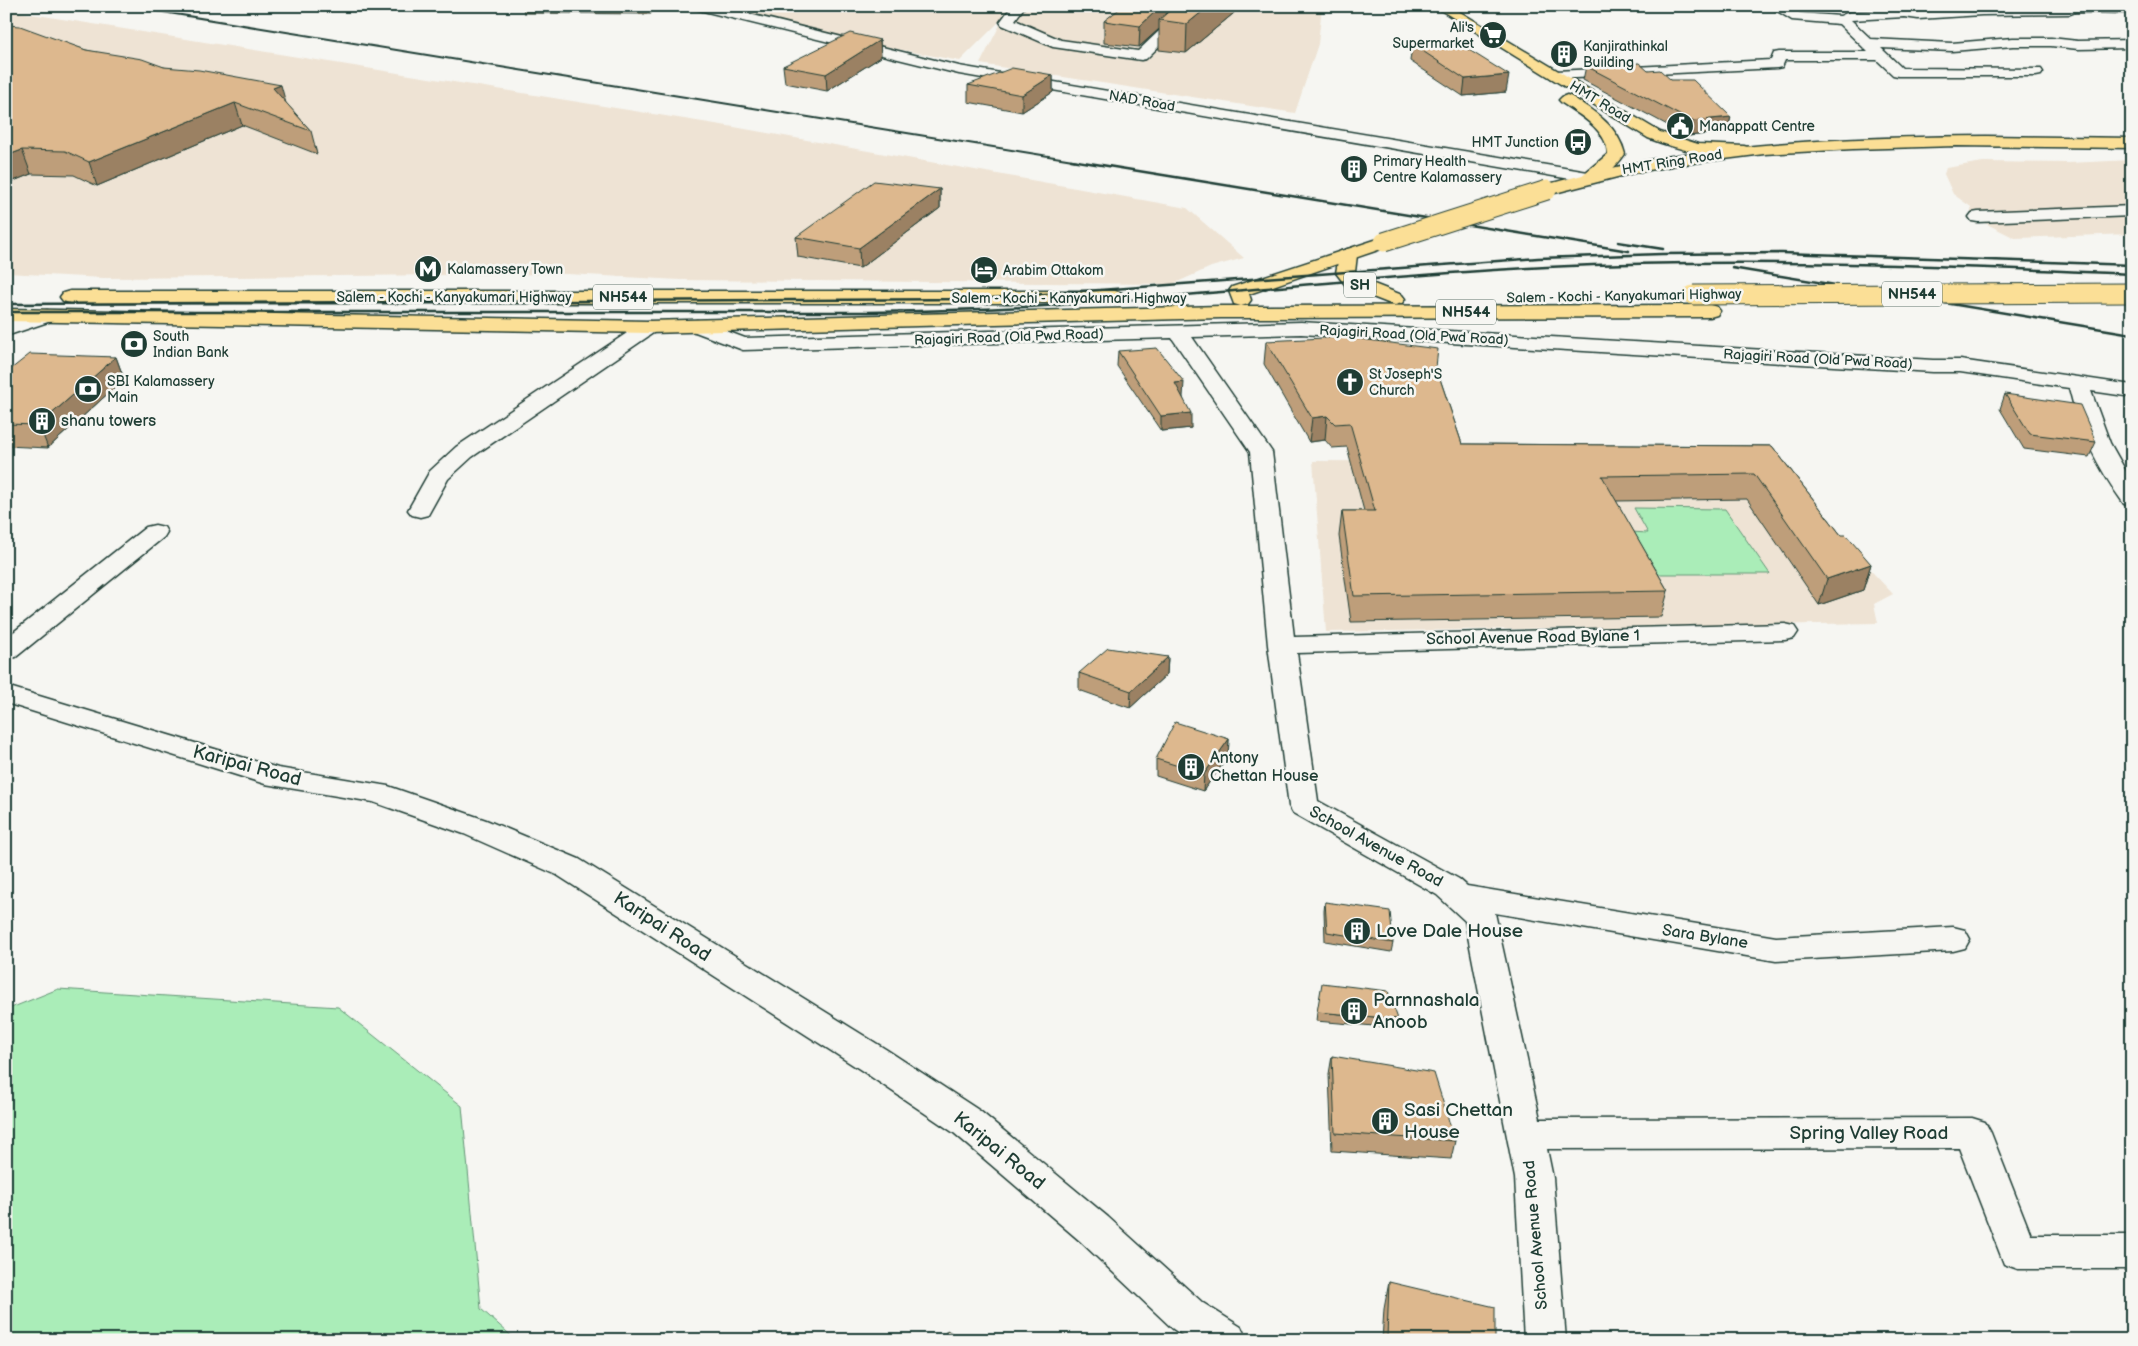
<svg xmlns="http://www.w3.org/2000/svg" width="2138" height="1346" viewBox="0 0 2138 1346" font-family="'Balsamiq Sans',sans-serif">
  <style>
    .built { fill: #eee3d4 }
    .green { fill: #aaedb8; stroke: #649576 }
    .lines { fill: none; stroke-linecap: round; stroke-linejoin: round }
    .minor-casing { stroke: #1f3d34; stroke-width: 3 }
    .major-casing { stroke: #1f3d34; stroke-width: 3 }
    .highway-casing { stroke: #1f3d34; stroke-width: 3 }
    .minor { fill: #f6f6f2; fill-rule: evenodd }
    .major { fill: #fbdf96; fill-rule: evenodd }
    .highway { fill: #fbdf96; fill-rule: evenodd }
    .rail-far1 { stroke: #1f3d34; stroke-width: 2 }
    .rail { stroke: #1f3d34; stroke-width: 2.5 }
    .highway-bridge-casing { stroke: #1f3d34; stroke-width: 21; stroke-linecap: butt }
    .highway-bridge { stroke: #fbdf96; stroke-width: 19 }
    .wall { fill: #be9e7a; stroke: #1f3d34 }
    .shaded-wall { fill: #9b8163; stroke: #1f3d34 }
    .building { fill: #ddb88e; stroke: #1f3d34 }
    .labels { text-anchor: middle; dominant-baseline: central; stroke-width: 5; stroke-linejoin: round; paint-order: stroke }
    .far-poi-label { font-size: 14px; fill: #1f3d34; stroke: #f6f6f2; text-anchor: start }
    .far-street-label { font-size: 14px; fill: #1f3d34; stroke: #f6f6f2 }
    .shield { fill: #f6f6f2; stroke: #60746d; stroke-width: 1 }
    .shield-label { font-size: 15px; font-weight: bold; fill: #1f3d34 }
    .poi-label { font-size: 16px; fill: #1f3d34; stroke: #f6f6f2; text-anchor: start }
    .street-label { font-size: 16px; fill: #1f3d34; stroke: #f6f6f2 }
    .near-street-label { font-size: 19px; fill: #1f3d34; stroke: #f6f6f2 }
    .near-poi-label { font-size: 19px; fill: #1f3d34; stroke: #f6f6f2; text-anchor: start }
  </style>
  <rect width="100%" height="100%" fill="#f6f6f2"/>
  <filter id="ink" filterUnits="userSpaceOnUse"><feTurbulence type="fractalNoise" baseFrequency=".02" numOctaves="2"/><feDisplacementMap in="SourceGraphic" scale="10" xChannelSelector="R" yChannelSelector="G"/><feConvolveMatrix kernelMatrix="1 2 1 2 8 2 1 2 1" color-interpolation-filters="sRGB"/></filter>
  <g filter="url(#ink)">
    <path class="built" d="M 715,6 L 1322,6 L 1318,44 L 1295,113 L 980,64 L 1004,17 L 960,61 L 871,44 Z
      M 6,10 L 734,127 L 1187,208 L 1244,258 L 1211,267 L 1173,284 L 680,280 L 567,274 L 104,278 L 6,273 Z
      M 2132,160 L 2132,234 L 2015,238 L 1985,223 L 1971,212 L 1971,207 L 1953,194 L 1944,174 L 1946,168 L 1983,162 L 2068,163 Z
      M 1313,461 L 1769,463 L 1893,594 L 1874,604 L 1878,623 L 1326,632 Z"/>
    <path class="green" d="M 1634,508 L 1725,509 L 1770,574 L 1659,574 L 1631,532 L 1648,533 Z
      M 58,989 L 338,1007 L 462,1106 L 481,1309 L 516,1340 L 6,1340 L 6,1010 Z"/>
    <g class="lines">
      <g class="minor-casing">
        <path id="minor" d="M 694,6 L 717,6 L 959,66 L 1588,172 L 1594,173 L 1596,177 L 1594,181 L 1588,182 L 959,74 L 695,9 Z
          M 1012,6 L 1025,6 L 1015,20 L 1061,40 L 1138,51 L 1181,10 L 1191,10 L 1193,13 L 1146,59 L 1141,60 L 1053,47 L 1002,25 L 1000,22 Z
          M 1769,6 L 1786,6 L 1800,13 L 1840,16 L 1849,12 L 1904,9 L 1918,11 L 1982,7 L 2132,6 L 2132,13 L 2075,12 L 2070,14 L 1982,15 L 1918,19 L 1904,17 L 1851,20 L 1871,39 L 1952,43 L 2013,38 L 2051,38 L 2078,41 L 2132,40 L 2132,48 L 2078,49 L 2051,46 L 2013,46 L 1952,51 L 1881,48 L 1902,68 L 2041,69 L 2043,72 L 2041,75 L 2036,76 L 1898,76 L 1893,75 L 1877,60 L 1785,60 L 1782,67 L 1777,68 L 1556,79 L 1551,78 L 1549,75 L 1551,72 L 1556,71 L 1771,60 L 1774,53 L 1779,52 L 1868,52 L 1839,24 L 1792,20 Z
          M 2132,206 L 2132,216 L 1978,222 L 1972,221 L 1969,217 L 1972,213 L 1978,212 Z
          M 47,310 L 54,312 L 57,316 L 54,320 L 6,336 L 6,323 Z
          M 697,320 L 745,338 L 1301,322 L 1933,360 L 1960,360 L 2132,385 L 2132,397 L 2091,391 L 2110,443 L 2132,482 L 2132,506 L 2124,504 C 2098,468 2079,431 2069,388 L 1960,372 L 1933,372 L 1301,334 L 1192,337 L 1272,452 L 1294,637 L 1785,624 L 1794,626 L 1798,632 L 1794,638 L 1785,640 L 1297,653 L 1318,801 L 1459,879 L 1467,886 L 1776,937 L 1953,927 L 1965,930 L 1970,939 L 1965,948 L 1953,951 L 1776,961 L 1495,913 L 1540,1119 L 1972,1118 L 1985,1122 L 1991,1133 L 2031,1235 L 2132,1235 L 2132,1269 L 2018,1269 L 2004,1264 L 1959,1148 L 1547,1149 L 1553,1178 L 1566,1340 L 1524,1340 L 1515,1178 L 1465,921 L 1437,895 L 1293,813 L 1289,806 L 1268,645 L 1250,452 L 1172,338 L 743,350 L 690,330 L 687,326 L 690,322 Z
          M 649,321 L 656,323 L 659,327 L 656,331 L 472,457 L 448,479 L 428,515 L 420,517 L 412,515 L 408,510 L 430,471 L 456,447 L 642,323 Z
          M 155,525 L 164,527 L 167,532 L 164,537 L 16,657 L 6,659 L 6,638 L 146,527 Z
          M 6,686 L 278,768 L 388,786 L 486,820 L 579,859 L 887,1050 L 980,1111 L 1108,1217 L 1203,1303 L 1241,1327 L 1247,1340 L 1190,1340 L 1173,1329 L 1080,1241 L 954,1133 L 861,1070 L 557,875 L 464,834 L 373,802 L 265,784 L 6,703 Z"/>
      </g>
      <g class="major-casing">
        <path id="major" d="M 1434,6 L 1450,6 L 1660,132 L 1698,144 L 1744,146 L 1750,148 L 1752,151 L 1750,154 L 1744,156 C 1710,156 1680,151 1648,138 Z
          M 1567,95 L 1572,97 C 1595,112 1618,126 1625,154 C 1616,167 1599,185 1582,181 L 1580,177 L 1608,154 C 1607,130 1580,115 1562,103 L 1559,100 L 1562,97 Z
          M 1348,249 L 1355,251 L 1357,255 L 1355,272 L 1361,279 L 1402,295 L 1405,299 L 1402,303 L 1395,305 L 1388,303 L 1347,287 L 1336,273 L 1339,255 L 1341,251 Z"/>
      </g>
      <g class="highway-casing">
        <path id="highway" d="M 1986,136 L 2132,138 L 2132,148 L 1956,146 L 1853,149 L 1764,154 L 1677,165 L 1633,173 L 1547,195 L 1541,194 L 1538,190 L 1541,186 C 1586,174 1632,162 1678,155 C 1780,140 1883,137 1986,136 Z
          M 1384,237 L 1390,238 L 1393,242 L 1390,246 L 1249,294 L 1251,300 L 1248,304 L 1241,306 L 1234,304 L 1229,291 L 1232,287 Z
          M 70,291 L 1115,291 L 1122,293 L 1125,297 L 1122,301 L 1115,303 L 70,303 L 63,301 L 60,297 L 63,293 Z
          M 1710,305 L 1717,307 L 1720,311 L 1717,315 L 1710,317 L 1221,318 L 649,333 L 6,321 L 6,309 L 649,321 L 1221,306 Z"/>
      </g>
      <use href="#minor" class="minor"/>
      <use href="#major" class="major"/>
      <use href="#highway" class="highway"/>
      <path class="rail-far1" d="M 126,6 L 1079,161"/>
      <path class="rail" d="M 1071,160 L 1629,251
        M 1618,242 L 1663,249
        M 1732,268 L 2132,334
        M 6,304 L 977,299 L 1538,258 L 1662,254 L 1782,253 L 2132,265
        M 6,312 L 869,312 C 933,311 996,309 1060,305 C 1222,294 1384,275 1547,267 C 1742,258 1937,265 2132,274"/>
      <g class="highway-bridge-casing">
        <path id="highway-bridge" d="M 1384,242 L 1547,190
          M 1693,295 L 2132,293"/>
      </g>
      <use href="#highway-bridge" class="highway-bridge"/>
    </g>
    <path class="wall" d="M 512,6 L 649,6 L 651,14 L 524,13 L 523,8 L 513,8 Z
      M 1118,6 L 1235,6 L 1234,13 L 1186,53 L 1159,50 L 1159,29 L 1139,47 L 1104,43 L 1104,21 L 1118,11 Z
      M 6,25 L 86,50 L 164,67 L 286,103 L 311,131 L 317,154 L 242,125 L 97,186 L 74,175 L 31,174 L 6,184 Z
      M 880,40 L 881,57 L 827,91 L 785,83 L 783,66 Z
      M 1412,44 L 1506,92 L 1463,96 L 1410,61 Z
      M 1586,66 L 1648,71 L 1671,80 L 1731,117 L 1727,132 L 1688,136 L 1583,80 Z
      M 1053,75 L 1053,92 L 1022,112 L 968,102 L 968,85 Z
      M 940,189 L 940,208 L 860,268 L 798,257 L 796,237 Z
      M 1266,341 L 1436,367 L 1462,444 L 1772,446 L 1841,535 L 1871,564 L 1863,590 L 1819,605 L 1747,499 L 1616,501 L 1668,591 L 1661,617 L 1351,622 L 1339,536 L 1342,511 L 1364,511 L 1347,447 L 1332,448 L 1325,440 L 1309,442 L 1264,364 Z
      M 1118,351 L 1183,397 L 1191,428 L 1161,431 L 1117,366 Z
      M 116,357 L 124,379 L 48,448 L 6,446 L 6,373 Z
      M 2005,394 L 2096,442 L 2089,457 L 2024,449 L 2000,409 Z
      M 1168,657 L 1167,674 L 1130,708 L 1079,690 L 1079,673 Z
      M 1229,739 L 1228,757 L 1203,791 L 1156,776 L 1156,759 Z
      M 1325,902 L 1393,943 L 1391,952 L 1325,941 L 1324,911 Z
      M 1317,1012 L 1398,1019 L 1397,1028 L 1316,1021 Z
      M 1332,1056 L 1455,1141 L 1451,1159 L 1332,1151 L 1329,1074 Z
      M 1389,1282 L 1495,1340 L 1382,1340 L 1384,1309 Z"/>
    <path class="shaded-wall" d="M 1161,6 L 1182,6 L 1159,20 L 1159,29 L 1139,47 L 1140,26 Z
      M 1209,6 L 1235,6 L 1234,13 L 1186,53 L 1187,24 Z
      M 880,40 L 881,57 L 827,91 L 826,74 Z
      M 1053,75 L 1053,92 L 1022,112 L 1022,95 Z
      M 1509,75 L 1506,92 L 1463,96 L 1465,79 Z
      M 281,85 L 287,107 L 273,88 Z
      M 235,103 L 242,125 L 97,186 L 89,162 Z
      M 1731,117 L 1727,132 L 1688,136 L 1691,121 Z
      M 22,150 L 31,174 L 6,184 L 6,156 Z
      M 940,189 L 940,208 L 860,268 L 859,248 Z
      M 116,357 L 124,379 L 48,448 L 39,425 Z
      M 1184,382 L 1183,397 L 1174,398 L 1175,383 Z
      M 1191,413 L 1191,428 L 1161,431 L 1161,416 Z
      M 1327,416 L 1325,440 L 1309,442 L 1312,418 Z
      M 1871,564 L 1863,590 L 1819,605 L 1827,579 Z
      M 1168,657 L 1167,674 L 1130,708 L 1131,691 Z
      M 1229,739 L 1228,757 L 1203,791 L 1204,774 Z"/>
    <path class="building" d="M 1123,6 L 1161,6 L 1140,26 L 1104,21 Z
      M 1175,6 L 1209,6 L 1187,24 L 1159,20 Z
      M 6,25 L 20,26 L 86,50 L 142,59 L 164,67 L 199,70 L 281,85 L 273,88 L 311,131 L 235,103 L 89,162 L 65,151 L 22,150 L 6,156 Z
      M 850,33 L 880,40 L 826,74 L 783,66 Z
      M 1453,40 L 1509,75 L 1465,79 L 1412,44 Z
      M 1639,63 L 1648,71 L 1660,70 L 1671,80 L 1693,80 L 1731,117 L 1691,121 L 1586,66 Z
      M 1012,68 L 1053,75 L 1022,95 L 968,85 Z
      M 874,181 L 940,189 L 859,248 L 796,237 Z
      M 1344,337 L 1438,349 L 1436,367 L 1462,444 L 1772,446 L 1841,535 L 1846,535 L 1871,564 L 1827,579 L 1754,474 L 1602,476 L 1668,591 L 1354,596 L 1342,511 L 1375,511 L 1350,423 L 1335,424 L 1327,416 L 1312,418 L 1266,341 Z
      M 1157,348 L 1184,382 L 1175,383 L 1191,413 L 1161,416 L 1118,351 Z
      M 30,354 L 116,357 L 39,425 L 6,424 L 6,373 Z
      M 2005,394 L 2080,405 L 2096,442 L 2030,434 Z
      M 1108,648 L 1168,657 L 1131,691 L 1079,673 Z
      M 1175,722 L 1229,739 L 1204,774 L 1156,759 Z
      M 1325,902 L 1390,911 L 1393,943 L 1327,932 Z
      M 1322,983 L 1388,991 L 1398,1019 L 1317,1012 Z
      M 1332,1056 L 1434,1073 L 1455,1141 L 1335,1133 Z
      M 1389,1282 L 1495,1307 L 1495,1340 L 1393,1340 L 1387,1338 Z
      M 947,1330 L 964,1340 L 942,1340 Z"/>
  </g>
  <defs>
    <g id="supermarket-disc" transform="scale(1.4375)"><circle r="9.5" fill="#1f3d34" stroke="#f6f6f2"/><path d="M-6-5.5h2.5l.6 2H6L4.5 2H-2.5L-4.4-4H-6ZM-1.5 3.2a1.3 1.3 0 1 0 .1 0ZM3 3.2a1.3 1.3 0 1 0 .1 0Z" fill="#fff"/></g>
    <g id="building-disc" transform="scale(1.4375)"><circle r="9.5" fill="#1f3d34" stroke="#f6f6f2"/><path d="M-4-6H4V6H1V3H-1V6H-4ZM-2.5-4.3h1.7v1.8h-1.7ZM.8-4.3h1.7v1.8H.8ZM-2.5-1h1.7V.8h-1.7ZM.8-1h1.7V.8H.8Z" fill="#fff"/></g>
    <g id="civic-disc" transform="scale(1.4375)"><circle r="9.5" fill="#1f3d34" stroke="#f6f6f2"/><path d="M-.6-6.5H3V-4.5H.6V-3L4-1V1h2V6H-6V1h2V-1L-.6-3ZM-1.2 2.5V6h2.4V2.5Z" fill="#fff"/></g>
    <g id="bus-disc" transform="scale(1.4375)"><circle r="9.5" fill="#1f3d34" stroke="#f6f6f2"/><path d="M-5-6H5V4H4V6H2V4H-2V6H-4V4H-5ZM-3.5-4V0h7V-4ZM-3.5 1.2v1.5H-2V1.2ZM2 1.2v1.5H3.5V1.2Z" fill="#fff"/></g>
    <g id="metro-disc" transform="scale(1.4375)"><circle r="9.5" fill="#1f3d34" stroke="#f6f6f2"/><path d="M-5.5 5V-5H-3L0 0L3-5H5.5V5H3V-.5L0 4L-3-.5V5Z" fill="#fff"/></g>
    <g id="hotel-disc" transform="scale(1.4375)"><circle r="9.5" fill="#1f3d34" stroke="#f6f6f2"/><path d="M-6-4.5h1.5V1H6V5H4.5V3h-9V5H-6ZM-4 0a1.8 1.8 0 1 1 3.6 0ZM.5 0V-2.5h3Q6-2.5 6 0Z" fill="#fff"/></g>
    <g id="bank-disc" transform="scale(1.4375)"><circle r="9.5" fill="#1f3d34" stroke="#f6f6f2"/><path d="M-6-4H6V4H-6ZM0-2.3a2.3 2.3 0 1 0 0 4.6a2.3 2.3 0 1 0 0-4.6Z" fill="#fff"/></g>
    <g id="church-disc" transform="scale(1.4375)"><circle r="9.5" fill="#1f3d34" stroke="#f6f6f2"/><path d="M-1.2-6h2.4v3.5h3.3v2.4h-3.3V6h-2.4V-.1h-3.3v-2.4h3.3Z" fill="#fff"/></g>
  </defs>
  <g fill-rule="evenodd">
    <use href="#supermarket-disc" x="1493" y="35"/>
    <use href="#building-disc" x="1564" y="54"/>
    <use href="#civic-disc" x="1680" y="126"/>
    <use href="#bus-disc" x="1578" y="142"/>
    <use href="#building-disc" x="1354" y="169"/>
    <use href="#metro-disc" x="428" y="269"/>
    <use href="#hotel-disc" x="984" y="270"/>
    <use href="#bank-disc" x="134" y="344"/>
    <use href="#church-disc" x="1350" y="382"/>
    <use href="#bank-disc" x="88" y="389"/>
    <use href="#building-disc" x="42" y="421"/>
    <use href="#building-disc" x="1191" y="767"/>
    <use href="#building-disc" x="1357" y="931"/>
    <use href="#building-disc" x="1354" y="1011"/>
    <use href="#building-disc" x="1385" y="1121"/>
  </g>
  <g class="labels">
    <g class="far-poi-label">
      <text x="1474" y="27" text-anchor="end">Ali's<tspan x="1474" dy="16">Supermarket</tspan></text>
      <text x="1583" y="46">Kanjirathinkal<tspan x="1583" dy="16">Building</tspan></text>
      <text x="1699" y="126">Manappatt Centre</text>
      <text x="1559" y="142" text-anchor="end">HMT Junction</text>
      <text x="1373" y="161">Primary Health<tspan x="1373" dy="16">Centre Kalamassery</tspan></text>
      <text x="447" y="269">Kalamassery Town</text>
      <text x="1003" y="270">Arabim Ottakom</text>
      <text x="153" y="336">South<tspan x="153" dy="16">Indian Bank</tspan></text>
      <text x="1369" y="374">St Joseph'S<tspan x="1369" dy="16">Church</tspan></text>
      <text x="107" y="381">SBI Kalamassery<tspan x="107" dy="16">Main</tspan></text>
    </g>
    <g class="far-street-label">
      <text transform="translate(1142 101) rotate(10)">NAD Road</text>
      <text transform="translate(1600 102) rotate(31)">HMT Road</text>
      <text transform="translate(1672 162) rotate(-9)">HMT Ring Road</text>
      <text transform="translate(1624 296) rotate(-1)">Salem - Kochi - Kanyakumari Highway</text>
      <text x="454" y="297">Salem - Kochi - Kanyakumari Highway</text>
      <text x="1069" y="298">Salem - Kochi - Kanyakumari Highway</text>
      <text transform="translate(1414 335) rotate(3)">Rajagiri Road (Old Pwd Road)</text>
      <text transform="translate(1009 337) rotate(-2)">Rajagiri Road (Old Pwd Road)</text>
      <text transform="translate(1818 359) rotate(3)">Rajagiri Road (Old Pwd Road)</text>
    </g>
    <g class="shield">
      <rect x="1344" y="272.5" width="32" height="25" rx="4"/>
      <rect x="1882" y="281.5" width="60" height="25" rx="4"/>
      <rect x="593" y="284.5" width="60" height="25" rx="4"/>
      <rect x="1436" y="299.5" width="60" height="25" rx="4"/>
    </g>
    <g class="shield-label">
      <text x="1360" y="285">SH</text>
      <text x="1912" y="294">NH544</text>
      <text x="623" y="297">NH544</text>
      <text x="1466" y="312">NH544</text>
    </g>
    <g class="poi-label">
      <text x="61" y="421">shanu towers</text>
      <text x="1210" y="758">Antony<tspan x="1210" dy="18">Chettan House</tspan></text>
    </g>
    <g class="street-label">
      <text transform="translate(1533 638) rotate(-1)">School Avenue Road Bylane 1</text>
      <text transform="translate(1376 847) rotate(29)">School Avenue Road</text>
      <text transform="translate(1705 937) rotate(9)">Sara Bylane</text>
      <text transform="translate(1536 1235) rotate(-95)">School Avenue Road</text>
    </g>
    <g class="near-street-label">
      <text transform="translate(247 766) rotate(15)">Karipai Road</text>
      <text transform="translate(662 927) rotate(33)">Karipai Road</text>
      <text x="1869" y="1133">Spring Valley Road</text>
      <text transform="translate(999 1151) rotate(39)">Karipai Road</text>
    </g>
    <g class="near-poi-label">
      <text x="1376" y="931">Love Dale House</text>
      <text x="1373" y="1000">Parnnashala<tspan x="1373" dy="22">Anoob</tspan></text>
      <text x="1404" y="1110">Sasi Chettan<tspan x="1404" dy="22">House</tspan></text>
    </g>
  </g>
  <rect width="2138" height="1346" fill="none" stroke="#f6f6f2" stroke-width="25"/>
  <rect x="12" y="12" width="2113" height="1321" fill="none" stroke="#1f3d34" stroke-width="2" filter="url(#ink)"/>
</svg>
